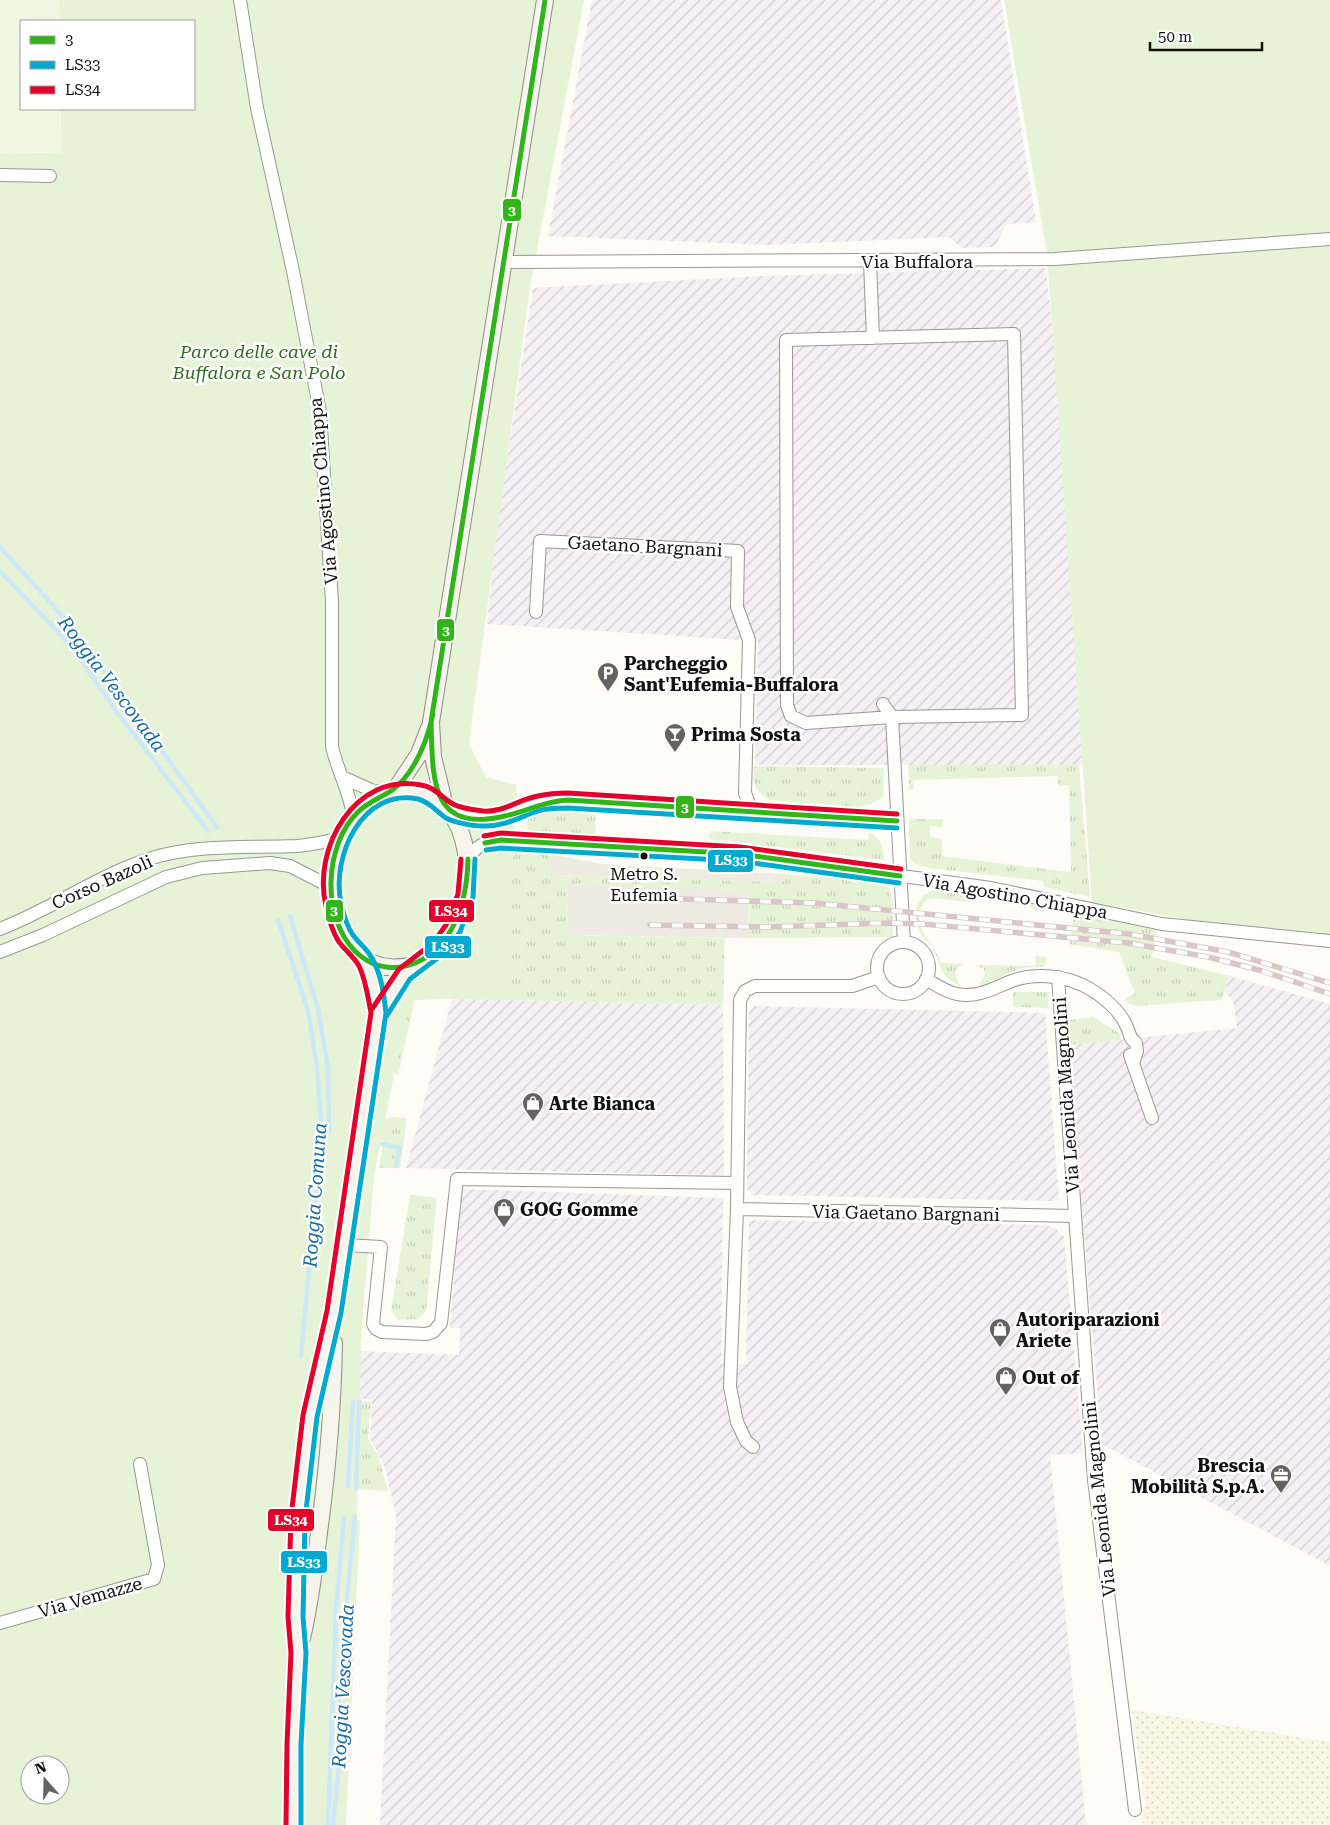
<svg xmlns="http://www.w3.org/2000/svg" width="1330" height="1825" viewBox="0 0 1330 1825" font-family="'Roboto Serif',serif">
  <style>
    .industrial { fill: url(#industrial-furrows) }
    .farmland { fill: url(#farmland-dots) }
    .grass { fill: url(#grass-tufts) }
    .park { fill: #e7f3d7; fill-rule: evenodd }
    .pitch { fill: #f0f6e1 }
    .plaza { fill: #edebe2 }
    .lines { fill: none; stroke-linecap: round; stroke-linejoin: round }
    .stream { stroke: #cde8f7; stroke-width: 4.5 }
    .minor-casing { stroke: #979795; stroke-width: 14 }
    .secondary-casing { stroke: #8e8d8b; stroke-width: 18 }
    .minor { stroke: #fffffe; stroke-width: 12 }
    .secondary { stroke: #f6f4eb; stroke-width: 16 }
    .rail-casing { stroke: #d9c6c7; stroke-width: 5.5 }
    .rail { stroke: #fff; stroke-width: 4; stroke-dasharray: 11; stroke-linecap: butt }
    .bus-1-casing { stroke: #fff; stroke-width: 9 }
    .bus-2-casing { stroke: #fff; stroke-width: 9 }
    .bus-3-casing { stroke: #fff; stroke-width: 9 }
    .bus-1 { stroke: #31b518; stroke-width: 5 }
    .bus-2 { stroke: #00a9ce; stroke-width: 5 }
    .bus-3 { stroke: #e4002b; stroke-width: 5 }
    .bus-dot { fill: #111; stroke: #fff; stroke-width: 2 }
    .labels { text-anchor: middle; dominant-baseline: central; stroke-width: 5; stroke-linejoin: round; paint-order: stroke }
    .bus-label { font-size: 17px; fill: #111; stroke: #fff }
    .street-label { font-size: 18px; fill: #111; stroke: #fff }
    .park-label { font-size: 18px; font-style: italic; fill: #2f6b1f; stroke: #fff }
    .poi-label { font-size: 18px; font-weight: bold; fill: #111; stroke: #fff; text-anchor: start }
    .water-label { font-size: 19px; font-style: italic; fill: #1768a6; stroke: #fff }
    .line-badge { stroke: #fff; stroke-width: 2 }
    .badge-label { font-size: 14px; text-anchor: middle; font-weight: bold; fill: #fff }
  </style>
  <defs>
    <pattern id="industrial-furrows" width="10" height="10" patternUnits="userSpaceOnUse" patternTransform="scale(1.25)"><rect width="10" height="10" fill="#f5f0f3"/><path d="M-1 1l2-2M0 10L10 0M9 11l2-2" fill="none" stroke="#d1cdcf"/></pattern>
    <pattern id="farmland-dots" width="8" height="8" patternUnits="userSpaceOnUse" patternTransform="scale(1.25)"><rect width="8" height="8" fill="#f9f7e4"/><path d="M2 2h.1M6 6h.1" fill="none" stroke="#d4d3c3" stroke-width="1.8" stroke-linecap="round"/></pattern>
    <pattern id="grass-tufts" width="24" height="20" patternUnits="userSpaceOnUse" patternTransform="scale(1.25)"><rect width="24" height="20" fill="#e7f3d7"/><path d="M3 7l-1-3M5 7V3M7 7l1-3M15 17l-1-3M17 17v-4M19 17l1-3" fill="none" stroke="#c5cfb8"/></pattern>
  </defs>
  <rect width="100%" height="100%" fill="#fdfcf7"/>
  <path class="industrial" d="M 592,0 L 1001,0 L 1036,222 L 1006,224 L 995,247 L 962,248 L 949,237 L 769,245 L 548,236 Z
    M 1046,268 L 1082,636 L 1085,765 L 755,765 L 758,641 L 487,624 L 497,527 L 533,288 L 765,276 Z
    M 1229,976 L 1330,1004 L 1330,1566 L 1102,1444 L 1068,1045 L 1237,1028 L 1233,1001 L 1225,991 Z
    M 452,999 L 723,1005 L 724,1175 L 406,1168 Z
    M 754,1006 L 1045,1013 L 1059,1201 L 753,1195 L 747,1188 L 749,1012 Z
    M 461,1189 L 723,1198 L 721,1363 L 746,1364 L 749,1220 L 1046,1225 L 1056,1229 L 1064,1237 L 1083,1453 L 1050,1455 L 1086,1825 L 380,1825 L 396,1517 L 385,1467 L 370,1438 L 372,1400 L 352,1398 L 355,1351 L 459,1355 L 460,1328 L 450,1328 Z"/>
  <path class="farmland" d="M 1132,1710 L 1330,1742 L 1330,1825 L 1145,1825 L 1142,1822 L 1145,1804 Z"/>
  <path class="grass" d="M 908,765 L 1079,765 L 1090,897 L 1044,887 L 1043,881 L 929,868 L 917,865 L 910,858 L 909,819 L 943,819 L 943,827 L 930,826 L 930,837 L 942,839 L 942,856 L 1071,872 L 1069,785 L 1058,786 L 1057,776 L 914,780 L 914,789 L 909,789 Z
    M 754,766 L 884,768 L 883,797 L 871,804 L 858,807 L 769,800 C 754,790 752,783 754,766 Z
    M 596,808 L 595,835 L 539,833 L 528,829 L 526,822 C 545,806 571,809 596,808 Z
    M 710,831 L 868,840 L 869,832 C 881,838 883,846 884,860 L 709,839 Z
    M 500,848 L 549,854 L 550,875 L 784,882 L 784,874 L 877,882 L 889,888 L 893,901 L 893,937 L 748,938 L 749,890 L 567,884 L 568,935 L 725,938 L 723,1005 L 415,998 L 398,1076 L 388,1066 L 397,1008 Z
    M 941,888 L 1044,904 L 1044,911 L 1033,910 L 1029,904 L 973,896 L 965,902 C 955,901 940,897 930,899 C 919,902 917,920 922,929 C 928,942 935,948 941,963 L 964,964 L 957,968 L 955,973 L 960,986 C 937,975 943,965 932,947 C 928,941 920,935 918,928 C 911,908 921,891 941,888 Z
    M 1056,905 L 1158,928 L 1152,957 L 1229,976 L 1222,1000 L 1136,1006 L 1129,1004 L 1124,999 L 1135,994 L 1119,952 L 1069,944 L 1074,916 L 1056,912 Z
    M 1036,955 L 1046,957 L 1046,963 L 1043,967 L 1022,968 L 979,986 L 985,975 L 984,969 L 976,965 L 1035,966 Z
    M 1013,992 L 1049,992 L 1048,1008 L 1013,1007 Z
    M 1093,1017 L 1119,1033 L 1121,1040 L 1068,1045 L 1069,1020 Z
    M 392,1117 L 407,1118 L 400,1168 L 379,1168 L 383,1141 L 375,1140 L 382,1120 Z
    M 410,1195 L 437,1198 L 426,1311 L 418,1319 L 398,1320 L 391,1311 Z
    M 359,1401 L 371,1402 L 368,1439 L 378,1455 L 388,1491 L 356,1489 Z"/>
  <path class="park" d="M 0,0 L 584,0 L 530,287 L 469,744 L 486,777 L 517,785 L 505,998 L 409,1000 L 374,1176 L 361,1339 L 357,1520 L 360,1520 L 346,1825 L 0,1825 ZM 21,21 L 194,21 L 194,109 L 21,109 ZM 30,1765 L 60,1765 L 60,1795 L 30,1795 Z
    M 1004,0 L 1330,0 L 1330,937 L 1222,926 L 1092,902 L 1047,254 Z"/>
  <path class="pitch" d="M 0,0 L 59,0 L 60,21 L 21,21 L 21,109 L 61,109 L 62,153 L 0,154 Z"/>
  <path class="plaza" d="M 549,854 L 602,864 L 784,874 L 784,882 L 550,875 Z
    M 567,884 L 749,890 L 748,938 L 568,935 Z"/>
  <g class="lines">
    <path class="stream" d="M 0,547 L 74,629 L 217,827
      M 0,571 L 72,647 L 116,711 L 208,831
      M 290,916 L 318,1009 L 328,1067 L 329,1131
      M 278,920 L 308,1011 L 317,1067 L 322,1133 L 301,1356
      M 382,1144 L 400,1148 L 396,1166
      M 348,1486 L 353,1402
      M 356,1489 L 359,1401
      M 328,1825 L 336,1610 L 344,1518
      M 333,1825 L 339,1766 L 339,1679 L 355,1517"/>
    <g class="minor-casing">
      <path id="minor" d="M 240,0 L 257,108 L 293,271 L 320,412 L 332,602 L 332,746 C 337,771 350,791 353,816
        M 0,175 L 50,176
        M 870,261 L 873,338
        M 502,262 L 1055,259 L 1330,239
        M 1014,334 L 1022,715 L 892,717 L 806,723 L 791,716 L 787,705 L 786,340 Z
        M 536,612 L 540,541 L 738,551 L 737,607 L 749,640 L 745,793 L 752,811
        M 883,704 L 892,717 L 904,942
        M 342,777 L 371,790 L 386,793
        M 451,812 C 500,828 522,801 568,800 L 897,821
        M 468,859 C 476,846 486,840 501,840 L 740,854 L 991,888 L 1162,924 L 1330,941
        M 0,929 C 52,909 98,875 152,858 C 198,844 248,848 296,846 C 311,845 326,841 341,839
        M877 968a26 26 0 1 1 52 0a26 26 0 1 1-52 0Z
        M 0,952 L 43,935 L 166,877 L 202,868 L 270,863 L 290,866 L 331,887
        M 1058,977 L 1094,1480 L 1135,1810
        M 926,979 C 936,985 946,992 957,994 C 977,998 992,989 1009,982 C 1034,972 1067,975 1090,989 C 1104,997 1121,1012 1127,1027 C 1130,1034 1129,1038 1136,1043 L 1137,1051 L 1134,1061
        M 1130,1055 L 1152,1118
        M 737,1209 L 1074,1216
        M 345,1245 L 381,1247 L 373,1324 L 376,1329 L 382,1332 L 426,1334 L 433,1332 L 441,1323 L 457,1179 L 737,1183
        M 753,1447 L 746,1441 L 737,1422 L 730,1387 L 737,1209 L 740,1000 L 745,991 L 755,986 L 852,986 L 879,977
        M 0,1623 L 154,1579 L 158,1565 L 140,1464"/>
    </g>
    <g class="secondary-casing">
      <path id="secondary" d="M 395,790 L 419,754 L 429,728
        M 445,806 L 433,757 L 431,722 L 545,0
        M 379,1013 C 388,996 399,976 415,965 C 423,958 432,954 439,947 C 470,917 474,869 460,830 C 451,808 433,793 409,790 C 311,779 301,992 414,965
        M 302,1638 C 311,1601 315,1563 320,1525 C 328,1464 333,1404 334,1343
        M 293,1825 L 294,1744 L 299,1653 L 295,1617 L 298,1518 L 310,1416 L 334,1312 L 345,1245 L 379,1013 L 374,985 L 364,959"/>
    </g>
    <use href="#minor" class="minor"/>
    <use href="#secondary" class="secondary"/>
    <g class="rail-casing">
      <path id="rail" d="M 650,898 L 814,903 L 1129,934 L 1228,952 L 1330,983
        M 650,925 L 767,927 L 888,923 L 923,924 L 1128,943 L 1208,957 L 1259,970 L 1330,994"/>
    </g>
    <use href="#rail" class="rail"/>
    <g class="bus-1-casing">
      <path id="bus-1" d="M 545,0 L 431,722 C 433,778 429,834 505,816 C 527,811 545,801 568,800 L 897,821
        M 433,714 C 428,737 419,761 404,779 C 392,795 372,798 358,812 C 324,845 321,917 355,951 C 367,963 383,969 400,967 C 451,959 467,904 468,859
        M 485,843 L 501,840 L 740,854 L 900,876"/>
    </g>
    <g class="bus-2-casing">
      <path id="bus-2" d="M 486,850 L 501,848 L 739,861 L 899,883
        M 386,1017 L 410,979 L 443,954 L 460,932 L 473,897 L 475,859
        M 301,1825 L 301,1744 L 306,1653 L 303,1617 L 305,1519 L 317,1417 L 341,1313 L 386,1013 C 384,995 381,971 370,955 C 366,948 358,942 353,935 C 347,927 343,912 341,903 C 331,856 362,788 418,799 C 430,802 437,812 446,818 C 455,823 474,826 483,826 C 503,827 520,817 538,811 C 547,808 558,808 568,808 L 897,828"/>
    </g>
    <g class="bus-3-casing">
      <path id="bus-3" d="M 484,836 L 501,833 L 740,847 L 901,869
        M 372,1009 L 399,969 L 433,943 L 446,925 L 458,894 L 461,859
        M 286,1825 L 287,1744 L 291,1653 L 288,1617 L 291,1517 L 303,1415 L 327,1311 L 371,1013 C 368,998 366,980 359,966 C 354,957 345,950 339,942 C 333,933 328,917 326,906 C 312,848 355,772 421,785 C 435,787 442,798 453,804 C 460,808 475,810 483,811 C 503,813 519,799 538,796 C 547,794 558,793 568,793 L 897,814"/>
    </g>
    <use href="#bus-1" class="bus-1"/>
    <use href="#bus-2" class="bus-2"/>
    <use href="#bus-3" class="bus-3"/>
  </g>
  <defs>
    <g id="parking-pin" transform="scale(1.125)"><path d="M0 17L-7.5 6A9.5 9.5 0 1 1 7.5 6Z" fill="#646362" stroke="#fff"/><path d="M-3.5-5.5H1a3.5 3.5 0 0 1 0 7H-1V5.5H-3.5ZM-1-3.4V-.6H.8a1.4 1.4 0 0 0 0-2.8Z" fill="#fff"/></g>
    <g id="bar-pin" transform="scale(1.125)"><path d="M0 17L-7.5 6A9.5 9.5 0 1 1 7.5 6Z" fill="#646362" stroke="#fff"/><path d="M-6-5H6L.8 .8V4.5H3.5V6h-7V4.5H-.8V.8Z" fill="#fff"/></g>
    <g id="shop-pin" transform="scale(1.125)"><path d="M0 17L-7.5 6A9.5 9.5 0 1 1 7.5 6Z" fill="#646362" stroke="#fff"/><path d="M-5-2.5h2.3a2.7 3.5 0 0 1 5.4 0H5L5.5 6h-11ZM-1.5-2.5h3a1.5 2.3 0 0 0-3 0Z" fill="#fff"/></g>
    <g id="office-pin" transform="scale(1.125)"><path d="M0 17L-7.5 6A9.5 9.5 0 1 1 7.5 6Z" fill="#646362" stroke="#fff"/><path d="M-6-3h4V-5.5h4V-3h4V5H-6ZM-1-4.5V-3h2v-1.5ZM-6 0V1H6V0Z" fill="#fff"/></g>
  </defs>
  <g fill-rule="evenodd">
    <use href="#parking-pin" x="608" y="673"/>
    <use href="#bar-pin" x="675" y="734"/>
    <use href="#shop-pin" x="533" y="1103"/>
    <use href="#shop-pin" x="504" y="1209"/>
    <use href="#shop-pin" x="1000" y="1329"/>
    <use href="#shop-pin" x="1006" y="1377"/>
    <use href="#office-pin" x="1281" y="1475"/>
  </g>
  <circle class="bus-dot" cx="644" cy="856" r="4.5"/>
  <g class="labels">
    <g class="bus-label">
      <text x="644" y="874">Metro S.<tspan x="644" dy="21">Eufemia</tspan></text>
    </g>
    <g class="street-label">
      <text x="917" y="261">Via Buffalora</text>
      <text transform="translate(323 491) rotate(-95)">Via Agostino Chiappa</text>
      <text transform="translate(645 546) rotate(3)">Gaetano Bargnani</text>
      <text transform="translate(102 882) rotate(-24)">Corso Bazoli</text>
      <text transform="translate(1015 896) rotate(10)">Via Agostino Chiappa</text>
      <text transform="translate(1066 1095) rotate(-94)">Via Leonida Magnolini</text>
      <text transform="translate(906 1213) rotate(1)">Via Gaetano Bargnani</text>
      <text transform="translate(1099 1499) rotate(-96)">Via Leonida Magnolini</text>
      <text transform="translate(90 1597) rotate(-16)">Via Vemazze</text>
    </g>
    <g class="park-label">
      <text x="259" y="351">Parco delle cave di<tspan x="259" dy="21">Buffalora e San Polo</tspan></text>
    </g>
    <g class="poi-label">
      <text x="624" y="663">Parcheggio<tspan x="624" dy="21">Sant'Eufemia-Buffalora</tspan></text>
      <text x="691" y="734">Prima Sosta</text>
      <text x="549" y="1103">Arte Bianca</text>
      <text x="520" y="1209">GOG Gomme</text>
      <text x="1016" y="1319">Autoriparazioni<tspan x="1016" dy="21">Ariete</tspan></text>
      <text x="1022" y="1377">Out of</text>
      <text x="1265" y="1465" text-anchor="end">Brescia<tspan x="1265" dy="21">Mobilità S.p.A.</tspan></text>
    </g>
    <g class="water-label">
      <text transform="translate(112 684) rotate(53)">Roggia Vescovada</text>
      <text transform="translate(315 1195) rotate(-86)">Roggia Comuna</text>
      <text transform="translate(343 1686) rotate(-87)">Roggia Vescovada</text>
    </g>
  </g>
  <g class="line-badge">
    <rect x="502" y="198" width="20" height="24" rx="5" fill="#31b518"/>
    <rect x="436" y="618" width="19" height="24" rx="5" fill="#31b518"/>
    <rect x="675" y="795" width="20" height="24" rx="5" fill="#31b518"/>
    <rect x="707" y="849" width="47" height="24" rx="5" fill="#00a9ce"/>
    <rect x="325" y="899" width="19" height="24" rx="5" fill="#31b518"/>
    <rect x="428" y="899" width="47" height="24" rx="5" fill="#e4002b"/>
    <rect x="424" y="935" width="48" height="24" rx="5" fill="#00a9ce"/>
    <rect x="267" y="1508" width="48" height="24" rx="5" fill="#e4002b"/>
    <rect x="280" y="1550" width="48" height="24" rx="5" fill="#00a9ce"/>
  </g>
  <g class="badge-label">
    <text x="512" y="215">3</text>
    <text x="446" y="635">3</text>
    <text x="685" y="812">3</text>
    <text x="731" y="865">LS33</text>
    <text x="334" y="915">3</text>
    <text x="451" y="916">LS34</text>
    <text x="448" y="952">LS33</text>
    <text x="291" y="1525">LS34</text>
    <text x="304" y="1567">LS33</text>
  </g>
  <rect x="20" y="20" width="175" height="90" fill="#ffffff" stroke="#a0a0a0"/>
  <rect x="30" y="36" width="25" height="8" fill="#31b518" stroke="#a0a0a0"/>
  <text x="65" y="45" font-size="15" fill="#111111">3</text>
  <rect x="30" y="61" width="25" height="8" fill="#00a9ce" stroke="#a0a0a0"/>
  <text x="65" y="70" font-size="15" fill="#111111">LS33</text>
  <rect x="30" y="86" width="25" height="8" fill="#e4002b" stroke="#a0a0a0"/>
  <text x="65" y="95" font-size="15" fill="#111111">LS34</text>
  <g transform="translate(45 1780) rotate(340)"><circle r="24" fill="#ffffff" stroke="#a0a0a0"/>
  <path d="M0-4L9 19L0 12L-9 19Z" fill="#646362"/>
  <text y="-8" font-size="14" font-weight="bold" text-anchor="middle" fill="#111111">N</text>
  </g>
  <path d="M1150 42v8h112v-8" fill="none" stroke="#111111" stroke-width="2.5"/>
  <text x="1158" y="42" font-size="15" fill="#111111" stroke="#ffffff" stroke-width="4" paint-order="stroke">50 m</text>
</svg>
